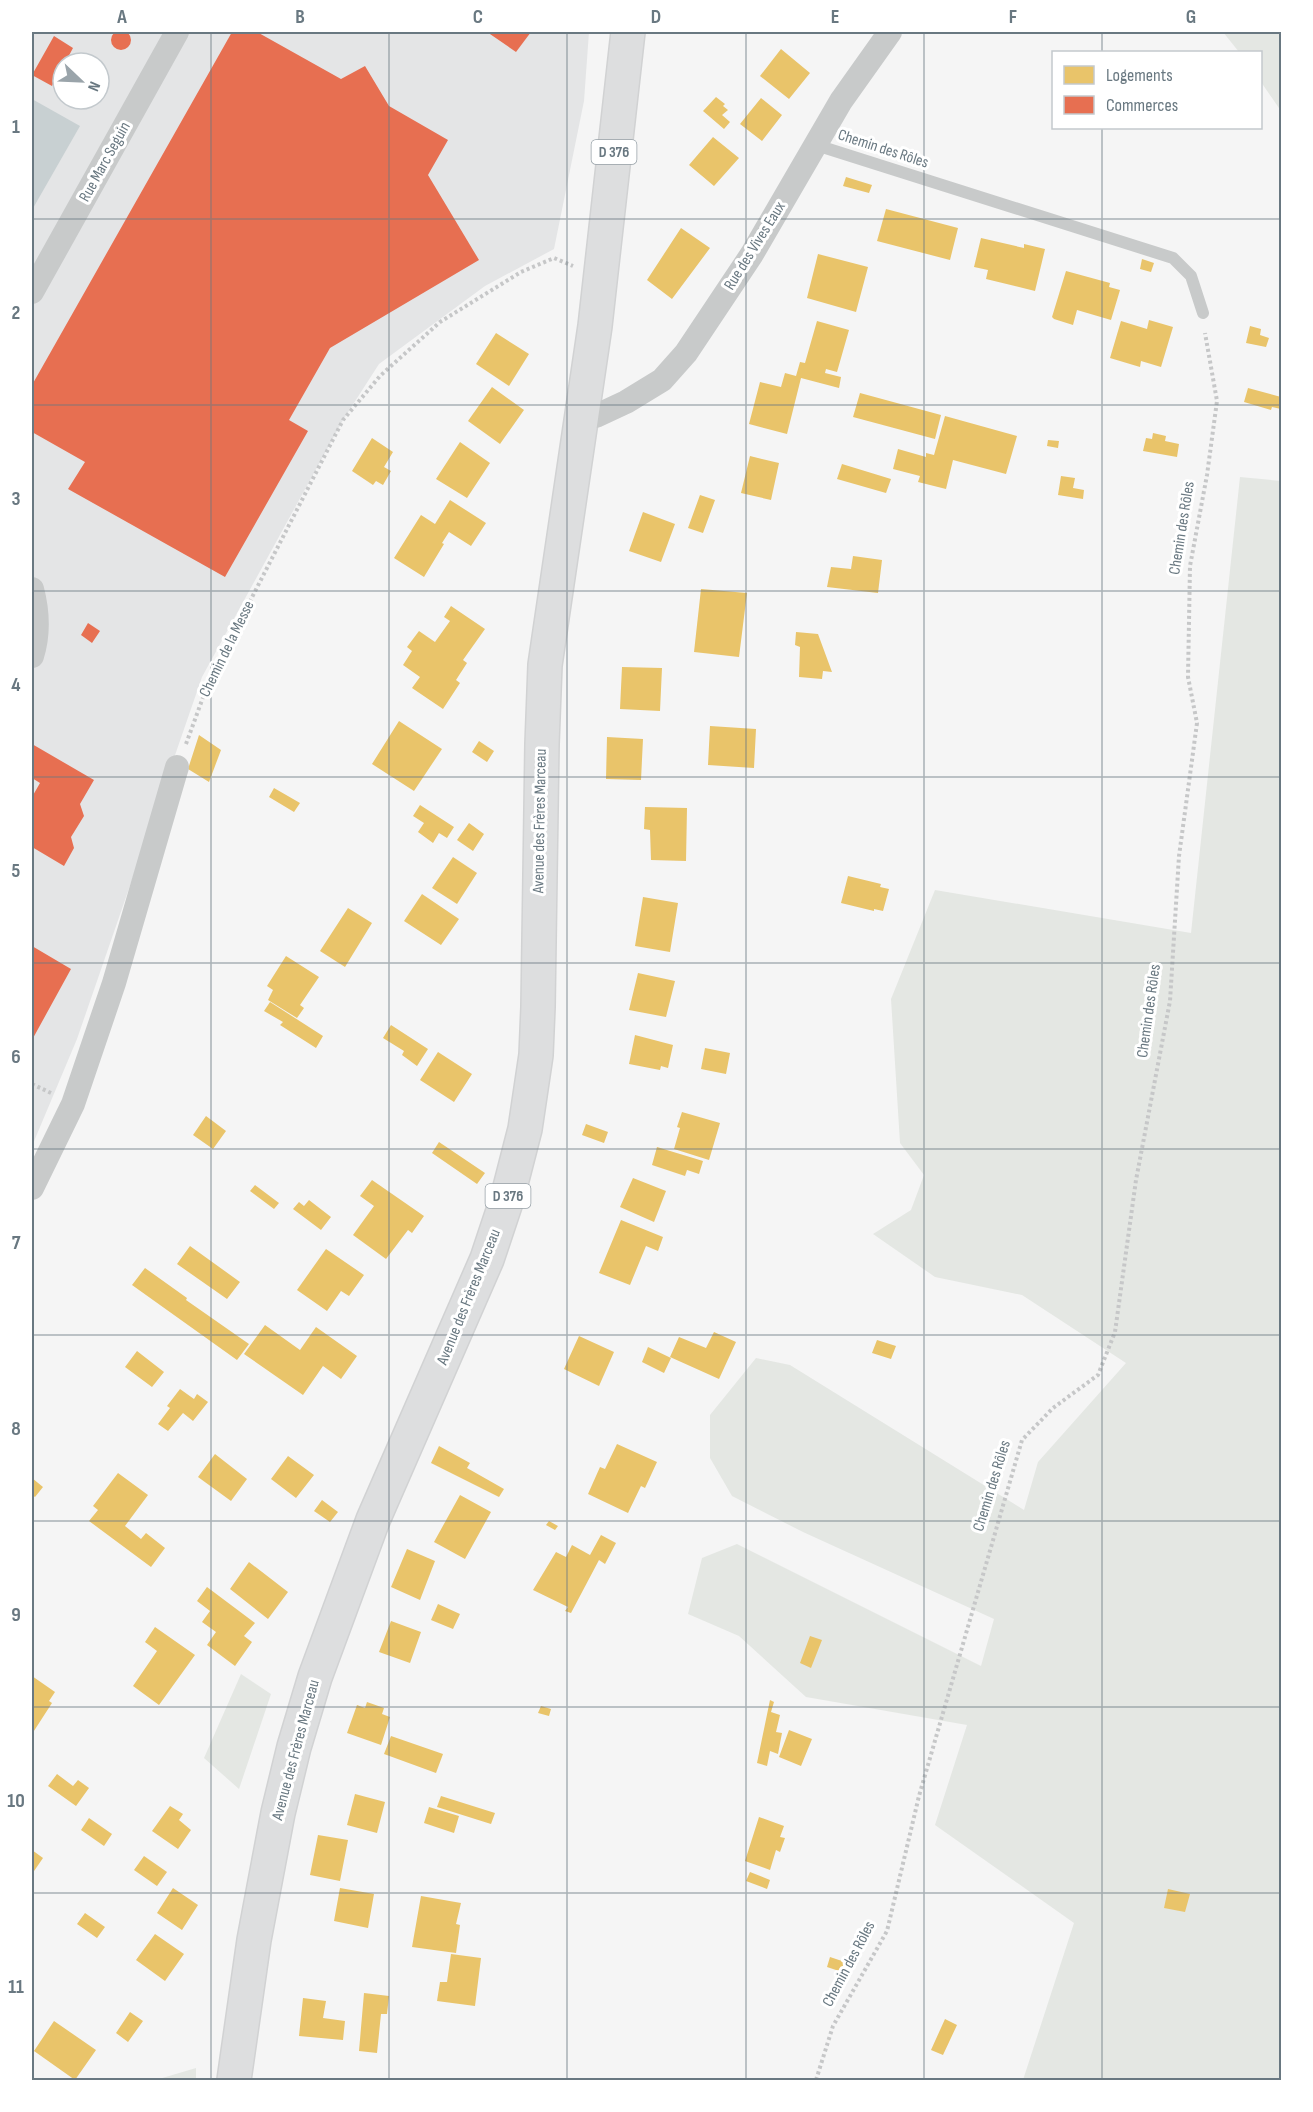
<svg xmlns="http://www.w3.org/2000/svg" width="1313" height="2112" viewBox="0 0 1313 2112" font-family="'Sofia Sans Condensed',sans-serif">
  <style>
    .built { fill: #e4e5e6; fill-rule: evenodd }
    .green { fill: #e4e7e3 }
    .water { fill: #c8d0d2 }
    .homes { fill: #e9c46a }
    .shops { fill: #e76f51 }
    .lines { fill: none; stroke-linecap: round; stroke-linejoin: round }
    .primary-casing { stroke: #d1d2d3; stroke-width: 36 }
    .path { stroke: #c6c7c8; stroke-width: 4; stroke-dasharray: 3 3; stroke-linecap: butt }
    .service { stroke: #c8caca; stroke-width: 12 }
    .minor { stroke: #c8caca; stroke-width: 24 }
    .primary { stroke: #dddedf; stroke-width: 33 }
    .grid { fill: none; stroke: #697881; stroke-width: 1.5; stroke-opacity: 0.55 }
    .labels { text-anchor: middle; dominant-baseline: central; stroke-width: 6; stroke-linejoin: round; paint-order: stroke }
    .shield { fill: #fff; stroke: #96a0a7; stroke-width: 1.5 }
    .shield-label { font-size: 15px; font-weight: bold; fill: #697881 }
    .street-label { font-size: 16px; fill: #697881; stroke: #fff }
    .neatline { fill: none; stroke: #697881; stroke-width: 2 }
    .grid-label { font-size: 20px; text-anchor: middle; font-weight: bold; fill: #697881 }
  </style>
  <rect width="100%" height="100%" fill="#f5f5f5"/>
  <path class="built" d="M 32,32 L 589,32 L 584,101 L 554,249 L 485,286 L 379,364 L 343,420 L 202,677 L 77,1039 L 32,1146 ZM 63,63 L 99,63 L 99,99 L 63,99 Z"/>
  <path class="green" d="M 1223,32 L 1281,32 L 1281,111 L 1261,82 L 1260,52 L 1239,52 Z
    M 1240,477 L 1281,481 L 1281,2080 L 1023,2080 L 1074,1923 L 935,1825 L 967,1725 L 806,1697 L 739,1636 L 688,1614 L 702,1558 L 737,1544 L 981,1666 L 994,1619 L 803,1532 L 732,1496 L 710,1458 L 710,1415 L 756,1358 L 790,1365 L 1024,1510 L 1038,1462 L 1126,1363 L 1022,1295 L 935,1277 L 873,1234 L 911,1210 L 924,1175 L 900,1143 L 891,999 L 935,890 L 1191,933 Z
    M 241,1674 L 271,1694 L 239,1789 L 204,1758 Z
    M 196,2068 L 196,2080 L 159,2080 L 159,2079 Z"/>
  <path class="water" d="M 32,99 L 80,126 L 32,210 Z"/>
  <path class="homes" d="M 781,49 L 810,73 L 789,99 L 760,76 Z
    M 716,97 L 725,104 L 723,106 L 728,110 L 722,115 L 730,122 L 724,129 L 703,111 Z
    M 761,98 L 782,115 L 762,141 L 740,124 Z
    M 713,137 L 739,158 L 714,186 L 689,165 Z
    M 846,177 L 872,185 L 869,193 L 843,186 Z
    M 886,209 L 958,228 L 950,260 L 877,241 Z
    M 681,228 L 710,248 L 672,299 L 647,280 Z
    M 981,238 L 1024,248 L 1024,244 L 1045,249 L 1035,291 L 986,279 L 988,270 L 974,267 Z
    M 818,254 L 868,267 L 856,312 L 807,298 Z
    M 1142,259 L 1154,263 L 1151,272 L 1140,269 Z
    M 1066,271 L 1110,283 L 1109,287 L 1120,290 L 1111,320 L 1077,310 L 1073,325 L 1054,319 L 1052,317 Z
    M 1149,320 L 1173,327 L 1161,367 L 1141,361 L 1140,367 L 1110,358 L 1121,321 L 1147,329 Z
    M 817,321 L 849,330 L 837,372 L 826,369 L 825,373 L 841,377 L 839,388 L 801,378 L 787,434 L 749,424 L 760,382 L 781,387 L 785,373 L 796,376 L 800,362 L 805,363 Z
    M 1250,326 L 1261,329 L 1260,335 L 1269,338 L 1266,347 L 1246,343 Z
    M 496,333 L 529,354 L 509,386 L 476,364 Z
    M 492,387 L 524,410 L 500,444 L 468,421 Z
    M 1248,388 L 1281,397 L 1281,409 L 1272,407 L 1271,410 L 1244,402 Z
    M 860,393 L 941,415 L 935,439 L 853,417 Z
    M 945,416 L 1017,436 L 1006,474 L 953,460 L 946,489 L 918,482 L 920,476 L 893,469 L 898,449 L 926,457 L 926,453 L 934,455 Z
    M 1153,433 L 1166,436 L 1165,441 L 1179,444 L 1177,457 L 1143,451 L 1146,438 L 1152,439 Z
    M 372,438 L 393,452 L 384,467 L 391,471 L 383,485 L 376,481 L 373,485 L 352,471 Z
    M 1048,440 L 1059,441 L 1058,448 L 1047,446 Z
    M 460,442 L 490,463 L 467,498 L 436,479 Z
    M 750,456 L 779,463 L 771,500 L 741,493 Z
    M 842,464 L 891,479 L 886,493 L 837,479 Z
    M 1061,476 L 1075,478 L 1073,488 L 1084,490 L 1083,499 L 1058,495 Z
    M 700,495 L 715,500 L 703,533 L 688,528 Z
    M 450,500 L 486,523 L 471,546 L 449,532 L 442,543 L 444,544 L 424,577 L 394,558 L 421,515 L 435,524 Z
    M 643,512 L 675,524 L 661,562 L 629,551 Z
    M 853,556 L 882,560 L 878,593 L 827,587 L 831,567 L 851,569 Z
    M 701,589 L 747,593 L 739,657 L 694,652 Z
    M 451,606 L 485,629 L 463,660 L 467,663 L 456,680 L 460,683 L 443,709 L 412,688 L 420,677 L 403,665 L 412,651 L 407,647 L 419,631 L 435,642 L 450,621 L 444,617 Z
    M 796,632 L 818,634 L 832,672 L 823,671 L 822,679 L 799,677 L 800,647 L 795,645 Z
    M 622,667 L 662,668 L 660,711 L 620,709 Z
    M 399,721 L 442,749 L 414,791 L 372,764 Z
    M 710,726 L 756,729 L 754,768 L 708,765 Z
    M 199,735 L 221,750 L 209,782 L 188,769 Z
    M 607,737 L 643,739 L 641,780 L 606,779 Z
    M 479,741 L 494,751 L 487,762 L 472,752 Z
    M 274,788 L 300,803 L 294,812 L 269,797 Z
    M 420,805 L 454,827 L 447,838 L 439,833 L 433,843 L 418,832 L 424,823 L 413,816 Z
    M 645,807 L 687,808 L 686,861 L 651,860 L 650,830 L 644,829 Z
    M 469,823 L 484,834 L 473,851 L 457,840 Z
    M 453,857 L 477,873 L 457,904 L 432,888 Z
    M 848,876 L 881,884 L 880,887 L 889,889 L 883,911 L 874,909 L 874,911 L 841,903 Z
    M 422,894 L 459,919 L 441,945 L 404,921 Z
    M 643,897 L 678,903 L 670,952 L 635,946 Z
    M 348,908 L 372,923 L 345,967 L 320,951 Z
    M 286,956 L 319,977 L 300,1005 L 304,1008 L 297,1018 L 268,1000 L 273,990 L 267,986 Z
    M 638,973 L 675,981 L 666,1017 L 629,1010 Z
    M 270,1002 L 323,1036 L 316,1048 L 280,1025 L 283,1022 L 264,1011 Z
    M 391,1025 L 428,1049 L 417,1066 L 402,1055 L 404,1051 L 383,1038 Z
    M 635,1035 L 673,1045 L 668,1068 L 661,1066 L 660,1070 L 629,1064 Z
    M 705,1048 L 730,1053 L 726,1074 L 701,1069 Z
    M 438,1052 L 472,1074 L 454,1102 L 420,1080 Z
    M 682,1112 L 720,1123 L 709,1160 L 674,1149 L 680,1128 L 677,1127 Z
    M 206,1116 L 226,1131 L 213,1149 L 193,1135 Z
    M 586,1124 L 608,1132 L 604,1143 L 582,1135 Z
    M 439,1142 L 485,1173 L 477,1184 L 432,1153 Z
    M 657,1147 L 703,1161 L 699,1174 L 687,1170 L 685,1176 L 652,1165 Z
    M 633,1178 L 666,1191 L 654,1222 L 620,1207 Z
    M 372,1180 L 424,1216 L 412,1233 L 408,1230 L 386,1259 L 353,1235 L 374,1206 L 360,1196 Z
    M 255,1185 L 279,1203 L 274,1209 L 250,1191 Z
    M 309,1200 L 331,1217 L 321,1230 L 293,1209 L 299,1202 L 304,1206 Z
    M 621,1220 L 663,1237 L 658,1251 L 646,1246 L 630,1285 L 599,1273 Z
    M 190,1246 L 240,1282 L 227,1299 L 177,1264 Z
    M 326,1249 L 364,1275 L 349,1296 L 341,1291 L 327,1311 L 297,1290 Z
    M 145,1268 L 187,1298 L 186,1300 L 249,1344 L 237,1360 L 132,1285 Z
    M 265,1325 L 300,1350 L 316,1327 L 357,1356 L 341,1379 L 323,1366 L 303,1395 L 244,1354 Z
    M 714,1332 L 736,1342 L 719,1379 L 670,1357 L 679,1337 L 706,1348 Z
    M 579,1336 L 614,1352 L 599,1386 L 564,1369 Z
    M 877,1340 L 896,1346 L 891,1359 L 872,1353 Z
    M 648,1347 L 671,1358 L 664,1373 L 642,1362 Z
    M 137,1351 L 164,1372 L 152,1387 L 125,1367 Z
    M 180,1389 L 194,1399 L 197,1394 L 208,1402 L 193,1421 L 183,1413 L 168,1431 L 158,1424 L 170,1408 L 167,1406 Z
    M 617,1444 L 657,1462 L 645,1488 L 641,1486 L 628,1513 L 588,1494 L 600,1467 L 605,1469 Z
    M 439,1446 L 470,1463 L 467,1468 L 504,1489 L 499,1497 L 431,1463 Z
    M 215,1454 L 247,1479 L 231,1501 L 198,1477 Z
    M 288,1456 L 314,1475 L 296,1498 L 271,1479 Z
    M 118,1473 L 148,1495 L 125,1526 L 141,1539 L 146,1533 L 165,1548 L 151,1567 L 89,1521 L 98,1510 L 93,1506 Z
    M 32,1478 L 43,1487 L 35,1497 L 32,1495 Z
    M 460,1495 L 491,1512 L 465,1559 L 434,1542 Z
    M 322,1500 L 338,1512 L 330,1522 L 314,1511 Z
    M 549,1521 L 558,1526 L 555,1530 L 546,1525 Z
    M 601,1535 L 616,1543 L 605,1564 L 599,1560 L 571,1613 L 565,1611 L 568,1607 L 533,1590 L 556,1552 L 566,1557 L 572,1545 L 590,1555 Z
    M 407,1549 L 435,1561 L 420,1600 L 391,1587 Z
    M 249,1562 L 288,1592 L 268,1619 L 230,1589 Z
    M 207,1587 L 255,1623 L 244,1636 L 252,1642 L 235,1666 L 207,1645 L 216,1632 L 202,1622 L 210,1611 L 197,1601 Z
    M 438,1604 L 460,1614 L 453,1629 L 431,1620 Z
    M 391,1621 L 421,1632 L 410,1663 L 379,1652 Z
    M 155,1627 L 195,1655 L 159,1705 L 133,1686 L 157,1651 L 145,1642 Z
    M 810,1636 L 822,1640 L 811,1668 L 800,1663 Z
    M 32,1676 L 55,1692 L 49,1701 L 52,1703 L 32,1734 Z
    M 770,1700 L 774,1702 L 771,1712 L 780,1715 L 776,1732 L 782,1733 L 778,1754 L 770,1751 L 767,1766 L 757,1763 Z
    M 367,1702 L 384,1708 L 382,1714 L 390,1717 L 381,1745 L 347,1733 L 357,1705 L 365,1708 Z
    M 541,1706 L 551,1709 L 549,1716 L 538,1713 Z
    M 789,1730 L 812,1739 L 801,1766 L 779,1757 Z
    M 391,1736 L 443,1754 L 436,1773 L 384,1754 Z
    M 57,1774 L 73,1786 L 78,1780 L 89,1788 L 76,1806 L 48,1786 Z
    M 355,1794 L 385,1802 L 377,1833 L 347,1825 Z
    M 441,1796 L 495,1813 L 491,1824 L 437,1807 Z
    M 170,1806 L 183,1814 L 179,1820 L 191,1830 L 178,1849 L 152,1831 Z
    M 429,1807 L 459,1816 L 454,1833 L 424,1823 Z
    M 759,1817 L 784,1826 L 780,1837 L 785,1838 L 780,1852 L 776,1850 L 770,1870 L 745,1861 Z
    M 89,1818 L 112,1834 L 104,1846 L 81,1830 Z
    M 318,1835 L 348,1840 L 340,1881 L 310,1875 Z
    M 32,1850 L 43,1858 L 32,1874 Z
    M 144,1856 L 167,1872 L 157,1886 L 134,1870 Z
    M 750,1872 L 770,1880 L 767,1889 L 746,1881 Z
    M 173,1888 L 198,1905 L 182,1930 L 157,1913 Z
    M 340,1888 L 374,1894 L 368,1928 L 334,1921 Z
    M 1168,1889 L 1190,1894 L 1185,1912 L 1164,1908 Z
    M 421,1896 L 461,1903 L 456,1924 L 460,1925 L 456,1953 L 412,1947 Z
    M 85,1913 L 105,1927 L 97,1938 L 77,1924 Z
    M 155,1934 L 184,1954 L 165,1981 L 136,1960 Z
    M 451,1954 L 481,1958 L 475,2006 L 437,2001 L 440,1982 L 447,1982 Z
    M 830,1957 L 845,1962 L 842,1972 L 827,1967 Z
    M 364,1993 L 389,1996 L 387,2014 L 381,2014 L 377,2053 L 359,2051 Z
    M 303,1998 L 326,2001 L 323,2018 L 345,2021 L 343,2040 L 299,2036 Z
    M 130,2012 L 143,2021 L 128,2042 L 116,2033 Z
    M 945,2019 L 957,2025 L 943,2055 L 931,2050 Z
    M 54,2021 L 96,2050 L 75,2080 L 34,2051 Z"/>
  <path class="shops" d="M111 40a10 10 0 1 1 20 0a10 10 0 1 1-20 0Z
    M 232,32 L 257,32 L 341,79 L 365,66 L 389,106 L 448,140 L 428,175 L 479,260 L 330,348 L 289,420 L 308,431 L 225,577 L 68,489 L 85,462 L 32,432 L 32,385 Z
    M 487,32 L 531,32 L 516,52 Z
    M 54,36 L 73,48 L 65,63 L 63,63 L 52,86 L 32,75 Z
    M 88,623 L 100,631 L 92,643 L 81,635 Z
    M 32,744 L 94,780 L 80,804 L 84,816 L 71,837 L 74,848 L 64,866 L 32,847 L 32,797 L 40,783 L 32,778 Z
    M 32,946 L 71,969 L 32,1040 Z"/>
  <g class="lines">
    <g class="primary-casing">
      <path id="primary" d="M 234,2080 L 254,1940 L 278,1813 L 294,1747 L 315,1677 L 373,1520 L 487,1259 L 507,1199 L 525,1129 L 536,1055 L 538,1007 L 542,744 L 545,665 L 595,326 L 628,32"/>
    </g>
    <path class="path" d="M 186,744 L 209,681 L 343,420 L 380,376 L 440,322 L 521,272 L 554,258 L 573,266
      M 32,1084 L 51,1093
      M 816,2080 L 833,2026 L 887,1931 L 919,1796 L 1022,1440 L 1053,1408 L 1098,1375 L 1115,1332 L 1136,1180 L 1170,1001 L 1179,856 L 1197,723 L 1188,677 L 1190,566 L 1207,475 L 1217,401 L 1205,333"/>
    <path class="service" d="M 816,145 L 1173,258 L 1191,276 L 1203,313"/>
    <path class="minor" d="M 32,292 L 177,32
      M 581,415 L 596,416 L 626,402 L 662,380 L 686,353 L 752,254 L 841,101 L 890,32
      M 32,589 C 38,612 39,634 32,656
      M 32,1188 L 73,1104 L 114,983 L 177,767"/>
    <use href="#primary" class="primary"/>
  </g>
  <path class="grid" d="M 211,32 L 211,2080M 389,32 L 389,2080M 567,32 L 567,2080M 746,32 L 746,2080M 924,32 L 924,2080M 1102,32 L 1102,52M 1102,128 L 1102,2080M 32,219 L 1282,219M 32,405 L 1282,405M 32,591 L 1282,591M 32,777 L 1282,777M 32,963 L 1282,963M 32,1149 L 1282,1149M 32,1335 L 1282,1335M 32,1521 L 1282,1521M 32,1707 L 1282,1707M 32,1893 L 1282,1893"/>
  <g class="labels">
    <g class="shield">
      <rect x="591.5" y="140" width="45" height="24" rx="4.5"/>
      <rect x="485.5" y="1184" width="45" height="24" rx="4.5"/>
    </g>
    <g class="shield-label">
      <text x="614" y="152">D 376</text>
      <text x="508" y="1196">D 376</text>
    </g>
    <g class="street-label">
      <text transform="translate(883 149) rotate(18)">Chemin des Rôles</text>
      <text transform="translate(105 162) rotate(-61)">Rue Marc Seguin</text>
      <text transform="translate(755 246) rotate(-58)">Rue des Vives Eaux</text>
      <text transform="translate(1182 528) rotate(-81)">Chemin des Rôles</text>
      <text transform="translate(227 649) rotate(-64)">Chemin de la Messe</text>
      <text transform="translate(540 821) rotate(-89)">Avenue des Frères Marceau</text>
      <text transform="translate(1149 1011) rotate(-82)">Chemin des Rôles</text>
      <text transform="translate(469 1297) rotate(-68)">Avenue des Frères Marceau</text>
      <text transform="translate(992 1486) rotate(-73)">Chemin des Rôles</text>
      <text transform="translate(296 1750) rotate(-75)">Avenue des Frères Marceau</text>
      <text transform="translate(849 1964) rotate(-62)">Chemin des Rôles</text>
    </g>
  </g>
  <rect width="1313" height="2112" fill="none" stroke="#ffffff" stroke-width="66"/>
  <rect x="1052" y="51" width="210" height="78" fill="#ffffff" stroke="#c3c9cd" stroke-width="1.5"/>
  <rect x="1064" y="66" width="30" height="18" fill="#e9c46a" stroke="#c3c9cd" stroke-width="1.5"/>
  <text x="1106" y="81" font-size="18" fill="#697881">Logements</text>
  <rect x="1064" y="96" width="30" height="18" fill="#e76f51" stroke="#c3c9cd" stroke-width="1.5"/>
  <text x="1106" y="111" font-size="18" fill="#697881">Commerces</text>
  <g transform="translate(81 81) rotate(113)"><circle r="28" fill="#ffffff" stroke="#c3c9cd" stroke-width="1.5"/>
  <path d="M0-4.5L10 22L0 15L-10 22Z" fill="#9aa4aa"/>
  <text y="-9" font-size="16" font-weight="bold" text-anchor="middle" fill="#697881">N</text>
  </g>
  <rect x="33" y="33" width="1247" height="2046" class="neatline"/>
  <g class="grid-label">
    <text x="122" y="23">A</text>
    <text x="300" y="23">B</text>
    <text x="478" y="23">C</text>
    <text x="656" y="23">D</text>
    <text x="835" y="23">E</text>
    <text x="1013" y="23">F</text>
    <text x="1191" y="23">G</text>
    <text x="16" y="133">1</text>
    <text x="16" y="319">2</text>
    <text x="16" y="505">3</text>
    <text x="16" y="691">4</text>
    <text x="16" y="877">5</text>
    <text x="16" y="1063">6</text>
    <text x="16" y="1249">7</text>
    <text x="16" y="1435">8</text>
    <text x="16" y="1621">9</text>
    <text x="16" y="1807">10</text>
    <text x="16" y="1993">11</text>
  </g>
</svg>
